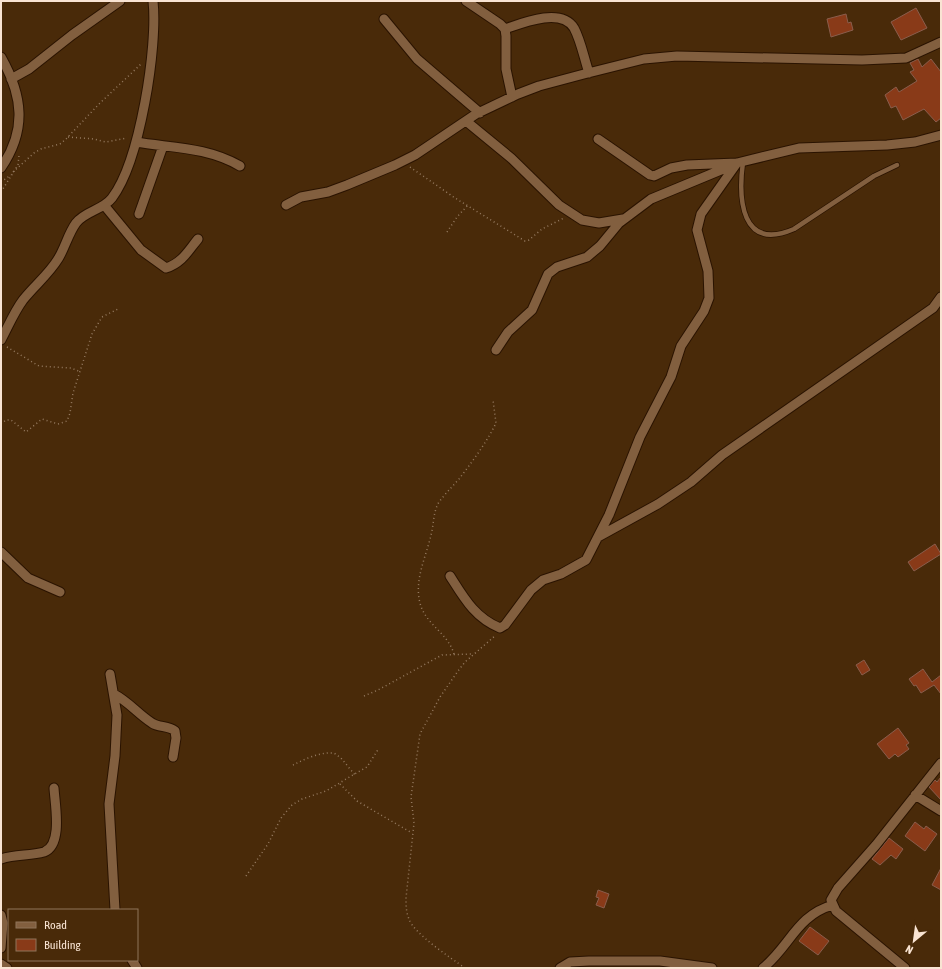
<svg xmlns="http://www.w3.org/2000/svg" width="942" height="969" viewBox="0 0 942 969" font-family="'Asap Condensed',sans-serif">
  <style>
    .building { fill: #893a18; stroke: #8a5d4c }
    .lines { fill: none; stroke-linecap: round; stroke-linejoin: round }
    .lane-casing { stroke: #2a1300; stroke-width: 6 }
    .street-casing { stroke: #2a1300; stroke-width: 11 }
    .path { stroke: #957a60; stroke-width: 1.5; stroke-dasharray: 1 3; stroke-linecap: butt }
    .lane { stroke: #825f3f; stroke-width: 4.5 }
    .street { stroke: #825f3f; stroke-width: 9 }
  </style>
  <rect width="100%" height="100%" fill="#492a09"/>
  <path class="building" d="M 916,8 L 927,28 L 901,40 L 891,22 Z
    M 846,14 L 848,23 L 851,22 L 853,30 L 831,37 L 827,19 Z
    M 918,59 L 922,67 L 931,59 L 941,72 L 941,118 L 936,122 L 924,109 L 903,120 L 896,106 L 891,108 L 885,95 L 896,87 L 899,92 L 917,81 L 910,72 L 914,70 L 910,63 Z
    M 935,544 L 941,554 L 914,571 L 908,562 Z
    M 864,660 L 870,670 L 862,675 L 856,665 Z
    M 923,669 L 932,682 L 941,675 L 941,694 L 934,685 L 921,693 L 916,685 L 914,686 L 909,679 Z
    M 898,728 L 909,743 L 906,745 L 909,749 L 898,757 L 895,754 L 889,759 L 877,744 Z
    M 941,777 L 941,800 L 929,787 L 935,780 L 937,782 Z
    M 915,822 L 924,829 L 926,826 L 937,834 L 925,851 L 905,836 Z
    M 889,838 L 903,849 L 896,859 L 891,855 L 880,865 L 872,859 Z
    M 941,868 L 941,890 L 932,885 Z
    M 598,890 L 609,894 L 604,908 L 596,905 L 599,898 L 596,897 Z
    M 810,927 L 829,941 L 818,955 L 799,941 Z"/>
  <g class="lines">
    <g class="lane-casing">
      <path id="lane" d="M 743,162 C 738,199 741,252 794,229 L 874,176 L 897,165"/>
    </g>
    <g class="street-casing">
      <path id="street" d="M 466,1 L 500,24 L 505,29 L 506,36 L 506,69 L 512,97
        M 384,19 L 417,59 L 480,113
        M 505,29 C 522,23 561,7 574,28 C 581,41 584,58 589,73
        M 1,57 C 23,96 27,130 1,168
        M 11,79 L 29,69 L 72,35 L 120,1
        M 466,121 L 511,158 L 559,205 L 582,220 L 599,223 L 623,219
        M 598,139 L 650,175 L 654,176 L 671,168 L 687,165 L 737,163 L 799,148 L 887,145 L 915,142 L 941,135
        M 136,142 C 172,148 207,147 240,166
        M 104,205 L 141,250 L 166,268 C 182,263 188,251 198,239
        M 286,205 L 301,197 L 328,192 L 347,185 L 395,165 L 415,155 L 476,114 L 518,94 L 539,86 L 584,74 L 644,59 L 677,56 L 862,60 L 906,58 L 941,42
        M 139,214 L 163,146
        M 1,340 C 8,327 14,312 23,300 C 34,286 49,274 58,259 C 65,248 68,234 76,223 C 85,211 103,210 112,198 C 140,161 158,46 153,1
        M 496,350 L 508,332 L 532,310 L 548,274 L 557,267 L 587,257 L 600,246 L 619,223 L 651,199 L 733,165
        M 598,537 L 658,504 L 691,482 L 722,455 L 933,308 L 941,297
        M 1,552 L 28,578 L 60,592
        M 450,576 C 464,598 475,618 500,628 L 505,625 L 531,590 L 543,580 L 561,574 L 586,560 L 609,515 L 640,437 L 671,377 L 681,346 L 704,311 L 709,298 L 708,271 L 697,230 L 701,214 L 737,163
        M 110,674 L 117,715 L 115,756 L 109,804 L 115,910
        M 114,694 C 129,702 138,714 152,723 C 159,728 168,725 175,731 L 176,738 L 173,757
        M 915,795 L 941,811
        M 1,859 C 15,854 30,856 44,852 C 63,845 55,805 54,788
        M 1,915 L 3,923 L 1,948
        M 132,960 L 137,968
        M 1,964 L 7,968
        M 560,968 L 570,962 L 589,961 L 660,961 L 712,968
        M 763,968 C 790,946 797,915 833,905
        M 905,968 L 836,911 L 831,900 L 838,888 L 876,845 L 941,763"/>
    </g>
    <path class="path" d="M 68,137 L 94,139 L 106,142 L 127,138
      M 410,167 L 455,198 L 525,241 L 529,240 L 542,229 L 564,218
      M 13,172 L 34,153 L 41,149 L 60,144 L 66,139 L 99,104 L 141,64
      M 1,182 L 11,175
      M 1,192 L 18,165 L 19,155
      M 447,232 L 457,217 L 468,205
      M 7,347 L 39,366 L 71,368 L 81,372
      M 1,424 L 6,420 L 11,420 L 26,432 L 42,419 L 58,424 L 67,421 L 70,413 L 73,393 L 92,334 L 102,317 L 118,309
      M 454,654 C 448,633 425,624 420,603 C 414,580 426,557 431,535 C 434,524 433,512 439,502 C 445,494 452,487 459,479 C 472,462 487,442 496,423 L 493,400
      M 364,696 L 378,690 L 442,655 L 473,654
      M 293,765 C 305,759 319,752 334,753 L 341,758 L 355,775
      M 340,784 L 357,801 L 412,833
      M 246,876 L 268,844 L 281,818 L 292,805 L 302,799 L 326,791 L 358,772 L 367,767 L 379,748
      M 465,968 C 451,958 414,934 409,919 C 406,912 406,905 406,898 L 414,823 L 411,797 L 420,734 L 440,697 L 458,671 L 465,662 L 496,635"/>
    <use href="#lane" class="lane"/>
    <use href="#street" class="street"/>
  </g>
  <rect width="942" height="969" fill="none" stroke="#f9e4d3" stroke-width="4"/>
  <rect x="8" y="909" width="130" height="52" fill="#492a09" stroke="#8f745a"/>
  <rect x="16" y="922" width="20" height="6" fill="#825f3f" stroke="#8f745a"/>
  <text x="44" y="929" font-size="12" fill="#f9e4d3">Road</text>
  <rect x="16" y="939" width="20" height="12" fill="#893a18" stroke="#8f745a"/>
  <text x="44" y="949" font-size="12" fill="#f9e4d3">Building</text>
  <g transform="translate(914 941) rotate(209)" stroke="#492a09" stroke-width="3" paint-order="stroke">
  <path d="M0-3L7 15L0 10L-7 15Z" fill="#f9e4d3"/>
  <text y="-6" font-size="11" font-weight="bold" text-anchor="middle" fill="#f9e4d3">N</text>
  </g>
</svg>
